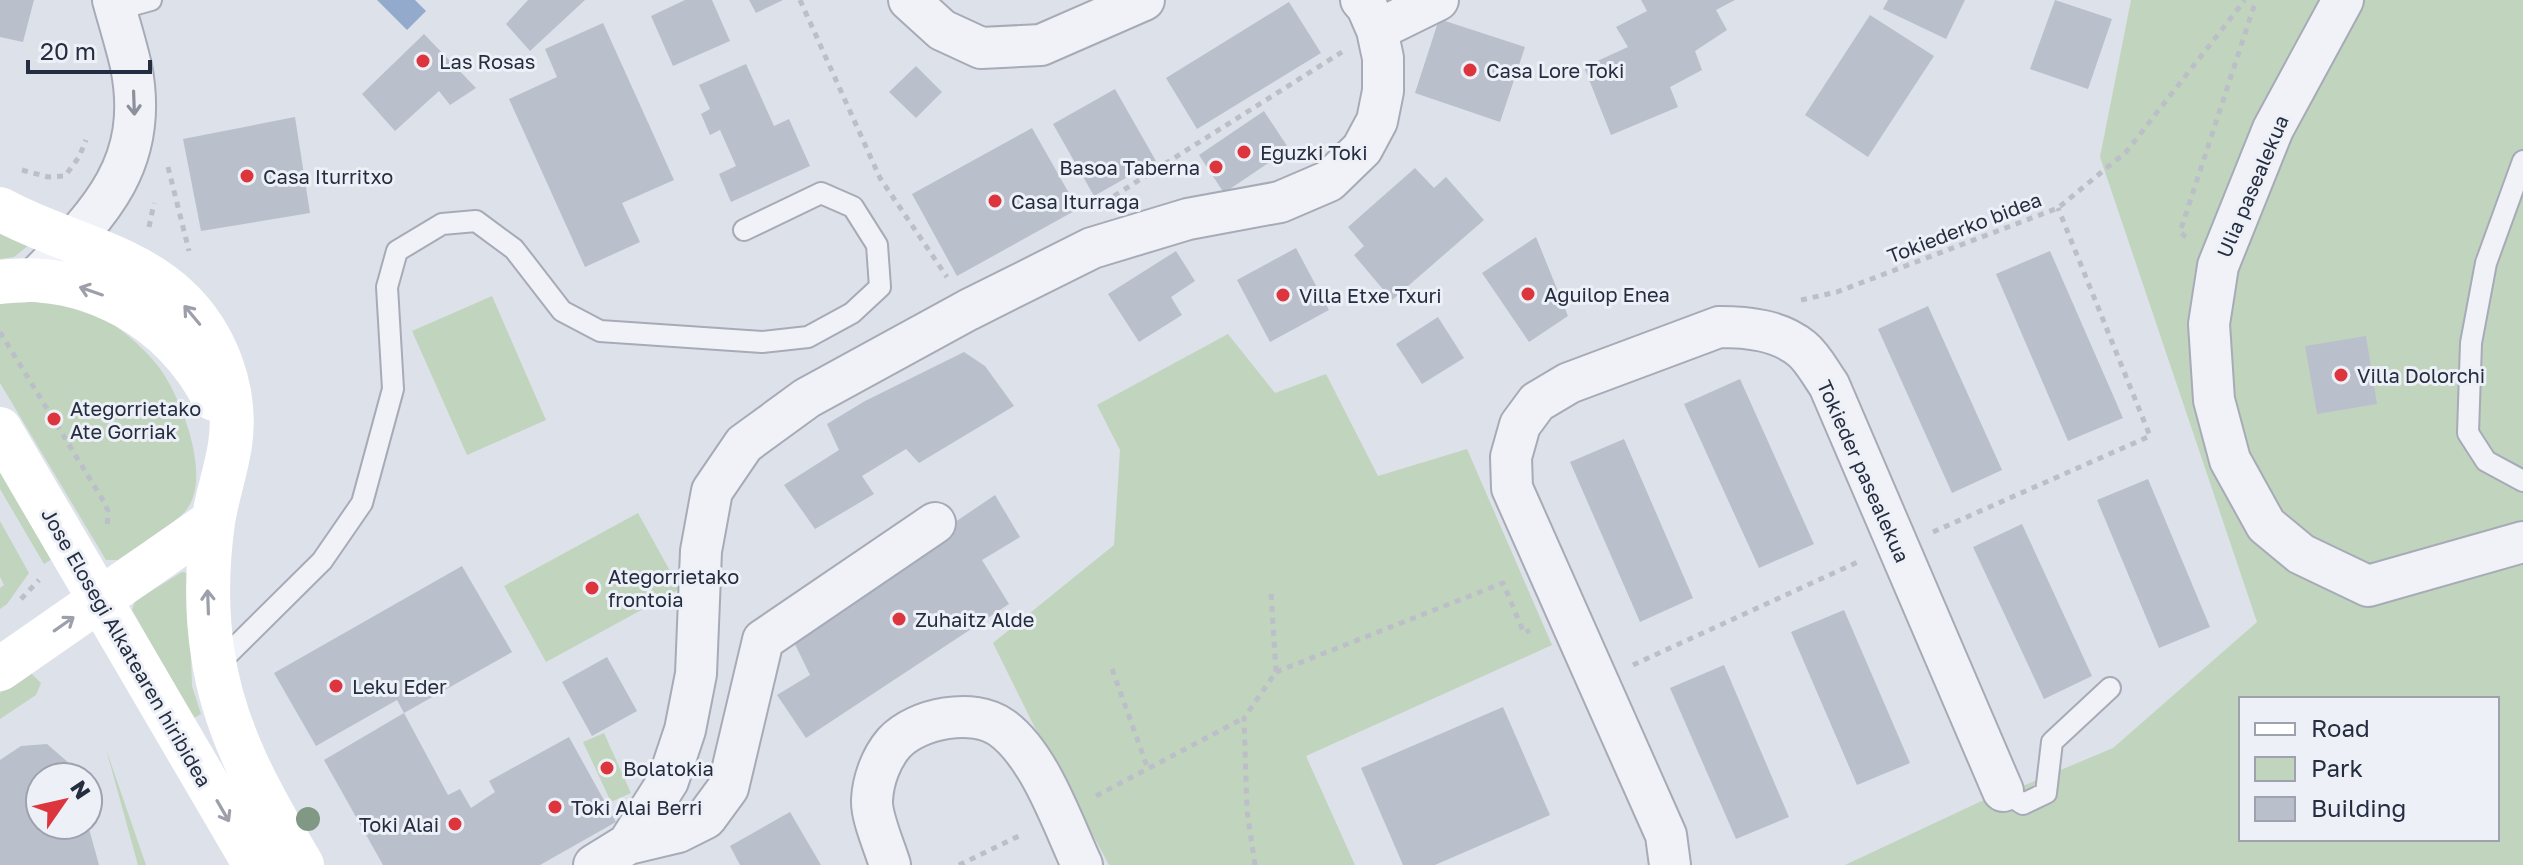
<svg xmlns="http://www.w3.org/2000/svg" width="2523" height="865" viewBox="0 0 2523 865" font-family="'Golos Text',sans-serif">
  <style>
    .green { fill: #c1d4be; fill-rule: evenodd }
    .water { fill: #94aacd }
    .building { fill: #babfcc }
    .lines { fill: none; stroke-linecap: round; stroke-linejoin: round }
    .lane-casing { stroke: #a6abb7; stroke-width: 24 }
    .street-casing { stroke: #a6abb7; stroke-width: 44 }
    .path { stroke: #bcbfc8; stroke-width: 5; stroke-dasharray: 6 6; stroke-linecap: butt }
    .lane { stroke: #f1f2f7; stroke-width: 20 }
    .street { stroke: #f1f2f7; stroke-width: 40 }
    .secondary { stroke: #fff; stroke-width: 44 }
    .tree { fill: #819984 }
    .oneway { stroke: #8b909c }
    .oneway2 { stroke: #9da0aa }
    .poi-dot { fill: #dc353d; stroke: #edf0f6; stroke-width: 3 }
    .labels { text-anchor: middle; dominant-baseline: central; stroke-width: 6; stroke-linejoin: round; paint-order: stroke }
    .poi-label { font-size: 20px; fill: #252d41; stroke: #edf0f6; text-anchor: start }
    .street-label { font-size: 20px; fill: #252d41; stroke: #edf0f6 }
  </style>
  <rect width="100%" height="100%" fill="#dde1e9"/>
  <path class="green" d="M 2131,0 L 2523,0 L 2523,865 L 1845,865 L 2003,791 L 2025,785 L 2113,748 L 2257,622 L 2100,157 ZM 2241,699 L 2497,699 L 2497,839 L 2241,839 Z
    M 0,231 L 29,245 L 14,257 L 0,259 Z
    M 492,296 L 546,420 L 467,455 L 412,331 Z
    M 0,301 C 31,302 68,300 97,315 C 119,326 142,346 158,366 C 181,396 212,476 187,509 C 176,524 135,548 118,560 L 106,560 L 0,383 Z
    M 1228,334 L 1275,393 L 1326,374 L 1378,476 L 1467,449 L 1552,645 L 1306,756 L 1355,865 L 1109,865 L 1034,726 L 993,643 L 1114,545 L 1120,450 L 1097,405 Z
    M 0,471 L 52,559 L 44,564 L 0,489 Z
    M 638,513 L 680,589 L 546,662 L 504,586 Z
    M 0,521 L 29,573 L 7,604 L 0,609 L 0,588 L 4,585 L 0,577 Z
    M 182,572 L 188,573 L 192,686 L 201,714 L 194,718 L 132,610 L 135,601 Z
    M 30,672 L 41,683 L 36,695 L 0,719 L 0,693 Z
    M 604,733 L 631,793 L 611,802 L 583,742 Z
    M 106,749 L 146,865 L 138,865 Z"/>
  <path class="water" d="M 377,0 L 415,0 L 426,11 L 407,30 Z"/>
  <path class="building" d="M 0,0 L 34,0 L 23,42 L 0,37 Z
    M 528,0 L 585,0 L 530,51 L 506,24 Z
    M 685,0 L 712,0 L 730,41 L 673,66 L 651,16 Z
    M 749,0 L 783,0 L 756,13 Z
    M 1641,0 L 1735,0 L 1716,10 L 1727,30 L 1695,51 L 1702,70 L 1670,87 L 1678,107 L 1611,135 L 1584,67 L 1628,47 L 1616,27 L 1647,11 Z
    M 1888,0 L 1965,0 L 1946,39 L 1883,9 Z
    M 2055,0 L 2112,19 L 2088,89 L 2030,69 Z
    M 1289,2 L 1321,53 L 1197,129 L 1166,78 Z
    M 1870,15 L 1934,56 L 1868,157 L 1805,115 Z
    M 1439,19 L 1525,47 L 1500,122 L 1415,93 Z
    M 603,23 L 674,180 L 622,203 L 640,242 L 585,267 L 509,99 L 557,77 L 545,49 Z
    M 424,34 L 476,88 L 450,105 L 439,91 L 395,131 L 362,94 Z
    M 746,64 L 774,126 L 789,119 L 810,166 L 731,202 L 719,174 L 736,166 L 720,130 L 710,135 L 701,114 L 710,109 L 699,85 Z
    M 916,66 L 942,92 L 916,118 L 889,92 Z
    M 1115,89 L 1156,161 L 1094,196 L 1053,124 Z
    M 1264,111 L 1289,149 L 1224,193 L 1199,155 Z
    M 295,117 L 310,213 L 201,231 L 183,139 Z
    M 1032,128 L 1078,209 L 957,276 L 912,194 Z
    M 1415,168 L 1434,188 L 1446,177 L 1484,220 L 1392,300 L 1354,255 L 1364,246 L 1348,227 Z
    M 1536,237 L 1568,316 L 1529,342 L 1482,273 Z
    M 1296,248 L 1329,310 L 1270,342 L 1237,280 Z
    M 1176,251 L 1195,281 L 1171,297 L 1182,315 L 1139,342 L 1108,294 Z
    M 2050,251 L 2123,418 L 2068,441 L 1996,274 Z
    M 1928,306 L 2002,470 L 1952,493 L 1878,329 Z
    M 1438,317 L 1464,358 L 1422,384 L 1396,344 Z
    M 2366,336 L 2377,404 L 2317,414 L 2305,346 Z
    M 964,352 L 985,366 L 1014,406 L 919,463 L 906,449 L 862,476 L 874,494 L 815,529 L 784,485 L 839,450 L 827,424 L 865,401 Z
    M 1740,379 L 1814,544 L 1759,568 L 1684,404 Z
    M 1624,439 L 1693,598 L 1640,622 L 1570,462 Z
    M 2148,479 L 2210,627 L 2159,648 L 2097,500 Z
    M 995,495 L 1020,537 L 982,560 L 1009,604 L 806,738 L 777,695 L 810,675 L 790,634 Z
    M 2022,524 L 2092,676 L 2044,699 L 1973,547 Z
    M 462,566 L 512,652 L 404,713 L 448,795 L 460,789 L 471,808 L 495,792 L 489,781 L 569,737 L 616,822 L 540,865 L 383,865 L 324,760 L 404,713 L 397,700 L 316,746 L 274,673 Z
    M 1844,610 L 1910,763 L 1857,785 L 1791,632 Z
    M 607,657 L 637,711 L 592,736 L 562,682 Z
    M 1724,665 L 1789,817 L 1736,839 L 1670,688 Z
    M 1503,707 L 1550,815 L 1435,865 L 1403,865 L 1361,768 Z
    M 47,744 L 70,764 L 74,777 L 40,777 L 40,825 L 88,825 L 99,865 L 0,865 L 0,760 L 21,746 Z
    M 790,812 L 821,865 L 740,865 L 730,846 Z"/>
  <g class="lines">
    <g class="lane-casing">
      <path id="lane" d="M 115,10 L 151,0
        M 2523,161 L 2486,263 L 2471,343 L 2468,433 L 2486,461 L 2523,481
        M 215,667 L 322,561 L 362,503 L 393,389 L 387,287 L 397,251 L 442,224 L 476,221 L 514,249 L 562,311 L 600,331 L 762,342 L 808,337 L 852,313 L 880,287 L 877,245 L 853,207 L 821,193 L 744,230
        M 2003,791 L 2023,804 L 2046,793 L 2052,742 L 2110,688"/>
    </g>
    <g class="street-casing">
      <path id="street" d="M 909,0 L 942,30 L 981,48 L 1041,45 L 1144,0
        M 2343,0 L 2273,129 L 2218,266 L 2209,324 L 2214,400 L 2230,460 L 2266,525 L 2301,554 L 2368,586 L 2523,542
        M 1377,30 L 1438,0
        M 33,281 C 97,216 151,166 131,66 C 126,44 119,22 113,0
        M 628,844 L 678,832 L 706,818 L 728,788 L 763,640 L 935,523
        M 594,865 L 628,844 L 668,781 L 685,730 L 696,674 L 701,551 L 712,491 L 744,444 L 807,398 L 968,310 L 1092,248 L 1188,219 L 1280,202 L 1329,181 L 1362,149 L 1377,121 L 1383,91 L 1383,58 L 1377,30 L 1367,7 L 1361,0
        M 890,865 C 885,848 871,817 872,800 C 873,780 881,758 894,743 C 917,718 974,707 1002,728 C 1040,756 1062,822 1082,865
        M 1670,865 L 1666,835 L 1512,488 L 1511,457 L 1520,425 L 1537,402 L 1569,383 L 1719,327 C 1748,327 1779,330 1802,349 C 1813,358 1821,374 1829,385 L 2003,791"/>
    </g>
    <path class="path" d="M 800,0 L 880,178 L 947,277
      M 168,167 L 189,251
      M 22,170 L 48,177 L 65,176 L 79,157 L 86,140
      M 1114,196 L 1342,52
      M 149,227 L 154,203
      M 2186,237 L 2180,232 L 2256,0
      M 1801,300 L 1837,292 L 2058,208 L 2126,152 L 2245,0
      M 0,332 L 104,502 L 108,511 L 107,529
      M 1933,532 L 2150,436 L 2058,208
      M 21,599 L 39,580
      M 1633,665 L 1860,561
      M 1112,669 L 1148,769
      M 1276,672 L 1503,583 L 1524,633 L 1530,630
      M 1096,796 L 1244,718
      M 959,865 L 1023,834
      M 1255,865 L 1247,811 L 1244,718 L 1276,672 L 1271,592"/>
    <use href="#lane" class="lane"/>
    <use href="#street" class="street"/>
    <path class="secondary" d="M 0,209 C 57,241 129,252 177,297 C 217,334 238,392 230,445 C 226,471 217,496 213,522 C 207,566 206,611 213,655 C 224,732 263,799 302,865
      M 0,282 C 88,270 175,320 214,399
      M 0,429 L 255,865
      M 0,669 L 213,521"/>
  </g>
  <circle class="tree" cx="308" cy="819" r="12"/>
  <defs><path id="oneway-shaft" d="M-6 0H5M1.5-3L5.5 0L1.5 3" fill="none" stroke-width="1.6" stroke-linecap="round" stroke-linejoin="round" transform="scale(2)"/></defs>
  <use class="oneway" href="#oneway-shaft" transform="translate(134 103) rotate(88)"/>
  <g class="oneway2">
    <use href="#oneway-shaft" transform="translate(91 291) rotate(-161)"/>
    <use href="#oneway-shaft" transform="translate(192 315) rotate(-130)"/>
    <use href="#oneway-shaft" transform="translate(208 602) rotate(-92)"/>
    <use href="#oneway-shaft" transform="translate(64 624) rotate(-35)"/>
    <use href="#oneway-shaft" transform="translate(223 811) rotate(60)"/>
  </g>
  <g class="poi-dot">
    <circle cx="423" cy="61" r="8"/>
    <circle cx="1470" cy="70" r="8"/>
    <circle cx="1244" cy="152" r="8"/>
    <circle cx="1216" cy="167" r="8"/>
    <circle cx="247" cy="176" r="8"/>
    <circle cx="995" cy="201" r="8"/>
    <circle cx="1528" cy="294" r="8"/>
    <circle cx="1283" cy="295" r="8"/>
    <circle cx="2341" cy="375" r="8"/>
    <circle cx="54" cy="419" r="8"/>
    <circle cx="592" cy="588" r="8"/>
    <circle cx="899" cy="619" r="8"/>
    <circle cx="336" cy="686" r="8"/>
    <circle cx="607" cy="768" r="8"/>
    <circle cx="555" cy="807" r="8"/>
    <circle cx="455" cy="824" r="8"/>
  </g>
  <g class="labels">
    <g class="poi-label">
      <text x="439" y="61">Las Rosas</text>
      <text x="1486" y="70">Casa Lore Toki</text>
      <text x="1260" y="152">Eguzki Toki</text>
      <text x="1200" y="167" text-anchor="end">Basoa Taberna</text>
      <text x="263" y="176">Casa Iturritxo</text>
      <text x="1011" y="201">Casa Iturraga</text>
      <text x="1544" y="294">Aguilop Enea</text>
      <text x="1299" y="295">Villa Etxe Txuri</text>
      <text x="2357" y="375">Villa Dolorchi</text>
      <text x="70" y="408">Ategorrietako<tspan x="70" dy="23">Ate Gorriak</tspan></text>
      <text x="608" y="576">Ategorrietako<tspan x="608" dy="23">frontoia</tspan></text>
      <text x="915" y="619">Zuhaitz Alde</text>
      <text x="352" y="686">Leku Eder</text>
      <text x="623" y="768">Bolatokia</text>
      <text x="571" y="807">Toki Alai Berri</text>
      <text x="439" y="824" text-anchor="end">Toki Alai</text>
    </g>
    <g class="street-label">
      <text transform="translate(2252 186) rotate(-67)">Ulia pasealekua</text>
      <text transform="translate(1964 227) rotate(-21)">Tokiederko bidea</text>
      <text transform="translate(1864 471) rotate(66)">Tokieder pasealekua</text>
      <text transform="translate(127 647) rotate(60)">Jose Elosegi Alkatearen hiribidea</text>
    </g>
  </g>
  <rect x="2239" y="697" width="260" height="144" fill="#edf0f6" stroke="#9da2ae" stroke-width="2"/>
  <rect x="2255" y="723" width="40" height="12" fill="#ffffff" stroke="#9da2ae" stroke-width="2"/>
  <text x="2311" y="737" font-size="24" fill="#252d41">Road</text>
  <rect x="2255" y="757" width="40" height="24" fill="#c1d4be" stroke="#9da2ae" stroke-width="2"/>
  <text x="2311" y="777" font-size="24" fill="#252d41">Park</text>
  <rect x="2255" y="797" width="40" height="24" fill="#babfcc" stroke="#9da2ae" stroke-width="2"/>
  <text x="2311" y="817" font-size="24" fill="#252d41">Building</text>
  <g transform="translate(64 801) rotate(56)"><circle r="38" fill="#edf0f6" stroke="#9da2ae" stroke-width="2"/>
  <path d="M0-6L14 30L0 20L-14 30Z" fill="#dc353d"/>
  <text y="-12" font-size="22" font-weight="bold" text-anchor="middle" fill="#252d41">N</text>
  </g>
  <path d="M28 60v12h122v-12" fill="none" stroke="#252d41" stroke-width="4"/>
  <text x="40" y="60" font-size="24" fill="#252d41" stroke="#edf0f6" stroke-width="6" paint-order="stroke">20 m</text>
</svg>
